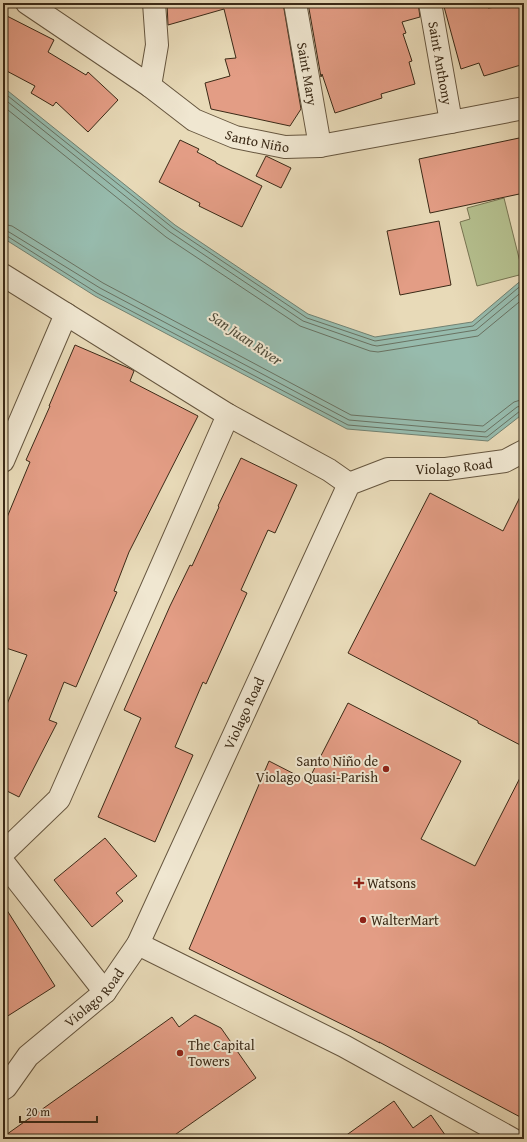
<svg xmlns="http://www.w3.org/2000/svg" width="527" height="1142" viewBox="0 0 527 1142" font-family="'Gentium Book Plus',serif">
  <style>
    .green { fill: #b5c08f; stroke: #787553 }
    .water { fill: #97bbad; stroke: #728171 }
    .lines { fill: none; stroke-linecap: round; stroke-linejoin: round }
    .shore { stroke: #697262; stroke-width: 1 }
    .building { fill: #e39d85; stroke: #3b2a17 }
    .minor-casing { stroke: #66563f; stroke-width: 24 }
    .minor { stroke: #f0e7d1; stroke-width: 22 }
    .poi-dot { fill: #8f2418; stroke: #f0e7d1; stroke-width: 1.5 }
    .labels { text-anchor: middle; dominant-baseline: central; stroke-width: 4; stroke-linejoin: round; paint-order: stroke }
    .street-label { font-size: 14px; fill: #3b2a17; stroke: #f0e7d1 }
    .poi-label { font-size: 14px; fill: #3b2a17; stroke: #f0e7d1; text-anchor: start }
    .water-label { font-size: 15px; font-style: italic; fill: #524e3c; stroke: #f0e7d1 }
  </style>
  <rect width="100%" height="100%" fill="#e8dab8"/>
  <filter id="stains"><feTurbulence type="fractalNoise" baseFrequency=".005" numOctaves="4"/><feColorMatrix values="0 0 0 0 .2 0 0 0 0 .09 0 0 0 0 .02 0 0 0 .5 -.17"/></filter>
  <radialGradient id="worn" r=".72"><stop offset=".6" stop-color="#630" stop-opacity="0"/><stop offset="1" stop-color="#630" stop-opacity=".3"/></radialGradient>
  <path class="green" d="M 504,198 L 523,274 L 477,286 L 460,222 L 470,219 L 467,208 Z"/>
  <path class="water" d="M 3,87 L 175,225 L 308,314 L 375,337 L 472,322 L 524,278 L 524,413 L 488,441 L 347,429 L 95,296 L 3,238 Z"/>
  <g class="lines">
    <path class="shore" d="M 3,92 L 173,228 L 307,318 L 375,341 L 473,326 L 524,283
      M 3,98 L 170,232 L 303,321 L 372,345 L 377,346 L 476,330 L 524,290
      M 3,106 L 166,237 L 300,326 L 370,351 L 378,352 L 478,336 L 524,298
      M 3,224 L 12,226 L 103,283 L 351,415 L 483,426 L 514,402 L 524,399
      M 3,230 L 9,232 L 100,288 L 349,420 L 485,432 L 517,407 L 524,405
      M 3,235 L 7,236 L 97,293 L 348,425 L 487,437 L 520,411 L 524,410"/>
  </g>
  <path class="building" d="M 167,3 L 283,3 L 301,109 L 290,126 L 211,109 L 205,83 L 230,76 L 225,59 L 236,58 L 224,9 L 168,25 Z
    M 308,3 L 418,3 L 420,17 L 402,22 L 406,33 L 403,34 L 412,61 L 409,62 L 415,84 L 381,94 L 382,98 L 335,113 L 322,74 L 321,77 Z
    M 443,3 L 486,3 L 488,8 L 524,4 L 524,64 L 484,76 L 479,63 L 461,69 Z
    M 3,14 L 54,40 L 48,52 L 86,75 L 88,72 L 118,100 L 88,132 L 56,102 L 53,106 L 31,93 L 35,86 L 3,69 Z
    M 524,137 L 524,193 L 430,213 L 419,159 Z
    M 180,140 L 199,149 L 197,152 L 216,162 L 216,163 L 262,186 L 242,227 L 199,206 L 200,203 L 159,182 Z
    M 266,156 L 291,168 L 281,188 L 256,176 Z
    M 439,221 L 451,285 L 400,295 L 387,231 Z
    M 75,345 L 131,369 L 134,371 L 130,381 L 198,416 L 129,552 L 114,591 L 117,592 L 76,687 L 64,682 L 49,720 L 57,723 L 19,797 L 3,789 L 3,714 L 27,655 L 3,647 L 3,527 L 30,462 L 26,460 L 50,406 L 49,406 Z
    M 241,458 L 297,485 L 275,533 L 268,530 L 241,590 L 247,593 L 206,684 L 203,682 L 175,747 L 193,755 L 155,842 L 98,817 L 141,718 L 124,710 L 170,606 L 190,565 L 192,566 L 219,507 L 218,506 Z
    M 524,489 L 524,747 L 478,723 L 478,721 L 348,653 L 430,493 L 503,531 Z
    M 348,703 L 461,761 L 421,839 L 475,866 L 524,770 L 524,1119 L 379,1042 L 380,1043 L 189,949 L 269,761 L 308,781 Z
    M 105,838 L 137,876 L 116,893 L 123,901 L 92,927 L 54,880 Z
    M 3,904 L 55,986 L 3,1019 Z
    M 195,1015 L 221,1028 L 256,1078 L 169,1139 L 3,1139 L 3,1137 L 172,1017 L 179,1027 Z
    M 394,1101 L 413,1128 L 431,1115 L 448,1139 L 341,1139 Z"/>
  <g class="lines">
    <g class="minor-casing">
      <g id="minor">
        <path id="s1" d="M 27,3 L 150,86 L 194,120 L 235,137 L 285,147 L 320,146 L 451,122 L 524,108"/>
        <path id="s2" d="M 295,3 L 320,146"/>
        <path id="s3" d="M 430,3 L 451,122"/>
        <path d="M 150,86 L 157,45 L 154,3"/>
        <path d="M 3,275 L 228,415 L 329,470 L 349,484"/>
        <path d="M 3,461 L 66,314"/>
        <path d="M 3,853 L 59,799 L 228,415"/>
        <path d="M 3,862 L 105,992"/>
        <path d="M 138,944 L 344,1046 L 512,1139"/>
        <path id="s4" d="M 3,1089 L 6,1087 L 28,1056 L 105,992 L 138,944 L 349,484 L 388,469 L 446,469 L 505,461 L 524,451"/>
      </g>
    </g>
    <use href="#minor" class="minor"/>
  </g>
  <g class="poi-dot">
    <circle cx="386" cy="769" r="4"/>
    <path d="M357 877h4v4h4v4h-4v4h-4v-4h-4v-4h4z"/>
    <circle cx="363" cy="920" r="4"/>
    <circle cx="180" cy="1053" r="4"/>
  </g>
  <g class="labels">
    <g class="street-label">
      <text stroke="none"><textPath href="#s3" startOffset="61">Saint Anthony</textPath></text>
      <text stroke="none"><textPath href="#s2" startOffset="72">Saint Mary</textPath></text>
      <text stroke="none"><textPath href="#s1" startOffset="271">Santo Niño</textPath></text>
      <text stroke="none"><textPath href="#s4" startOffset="814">Violago Road</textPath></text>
      <text stroke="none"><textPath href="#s4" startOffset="454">Violago Road</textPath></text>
      <text stroke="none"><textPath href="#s4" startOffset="130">Violago Road</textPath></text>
    </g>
    <g class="poi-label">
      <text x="378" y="761" text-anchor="end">Santo Niño de<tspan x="378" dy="16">Violago Quasi-Parish</tspan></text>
      <text x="367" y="883">Watsons</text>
      <text x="371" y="920">WalterMart</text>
      <text x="188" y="1045">The Capital<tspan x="188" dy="16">Towers</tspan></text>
    </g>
    <g class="water-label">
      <text transform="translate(246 338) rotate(34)">San Juan River</text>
    </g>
  </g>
  <rect width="527" height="1142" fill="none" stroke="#e8dab8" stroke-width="16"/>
  <rect x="4" y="4" width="519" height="1134" fill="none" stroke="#3b2a17" stroke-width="2"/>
  <rect x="8" y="8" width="511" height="1126" fill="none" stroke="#3b2a17"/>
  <path d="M20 1116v6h77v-6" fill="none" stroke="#3b2a17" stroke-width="2"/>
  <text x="26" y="1116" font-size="12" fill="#3b2a17" stroke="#f0e7d1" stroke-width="3" paint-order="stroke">20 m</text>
  <rect width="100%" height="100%" filter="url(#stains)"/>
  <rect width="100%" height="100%" fill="url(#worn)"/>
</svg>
